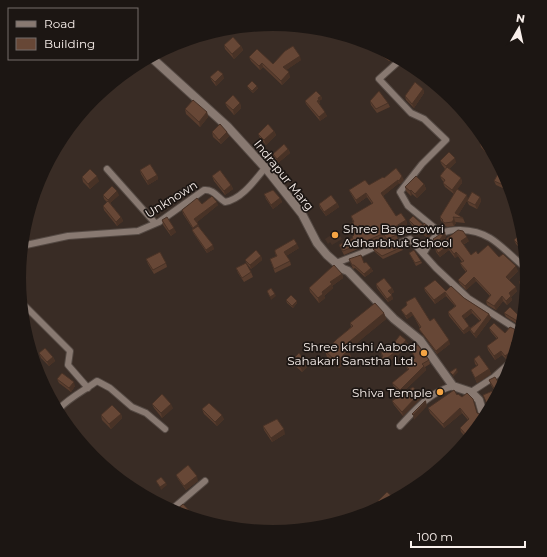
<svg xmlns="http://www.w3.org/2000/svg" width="547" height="557" viewBox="0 0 547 557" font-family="Montserrat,sans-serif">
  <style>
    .built { fill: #453228 }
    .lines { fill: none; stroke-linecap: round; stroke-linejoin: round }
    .minor-casing { stroke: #544943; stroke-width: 8 }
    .tertiary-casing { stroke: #544943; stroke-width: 10 }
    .minor { stroke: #887971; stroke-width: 6 }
    .tertiary { stroke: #887971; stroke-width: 8 }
    .wall { fill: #593d2e; fill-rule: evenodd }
    .shaded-wall { fill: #483226 }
    .building { fill: #674736; stroke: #483226 }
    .poi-dot { fill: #f4a444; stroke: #1c1613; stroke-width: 1.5 }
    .labels { text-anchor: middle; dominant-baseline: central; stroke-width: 3.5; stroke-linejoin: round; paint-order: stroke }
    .street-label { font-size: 12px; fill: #f9f0ec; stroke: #1c1613 }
    .poi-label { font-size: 12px; fill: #f9f0ec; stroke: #1c1613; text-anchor: end }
  </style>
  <rect width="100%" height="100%" fill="#392c25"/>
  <path class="built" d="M 337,231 L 342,239 L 332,245 L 330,242 L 328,244 L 325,239 Z"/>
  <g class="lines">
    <g class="minor-casing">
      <path id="minor" d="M 398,62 L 379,79 L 411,113 L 424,119 L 446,140 L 422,164 L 400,192 L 408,206 L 441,233
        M 107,169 L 155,223
        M 26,245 L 68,236 L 138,231 L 159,222 L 204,190 C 214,189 218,198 225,202 C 242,199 255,180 265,168
        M 424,253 C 426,249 429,244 432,240 C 445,225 475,229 490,238 C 503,246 514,259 526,268
        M 336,263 L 362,253 L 383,243 L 386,248 L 410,239 L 436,268 L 468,298 L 518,330
        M 24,305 L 70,351 L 68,365 L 88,388
        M 471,392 L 494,377 L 512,361
        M 60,408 C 69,398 85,390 97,381 L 110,388 L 132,407 L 146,413 L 165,429
        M 400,426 C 416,409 430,392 453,386
        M 171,510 L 205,481"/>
    </g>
    <g class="tertiary-casing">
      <path id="tertiary" d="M 153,59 L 228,127 L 268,171 L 302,214 L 317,243 L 327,255 L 343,269 L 348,271 L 394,319 L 420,340 L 453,386 L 471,392 L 479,400 L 483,414"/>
    </g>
    <use href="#minor" class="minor"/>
    <use href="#tertiary" class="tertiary"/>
  </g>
  <path class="wall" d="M 274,24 L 273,29 L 269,25 Z
    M 224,45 L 241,46 L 243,50 L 234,59 L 225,49 Z
    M 379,49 L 394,59 L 389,61 L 379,54 L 378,50 Z
    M 249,57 L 273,64 L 301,60 L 286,70 L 290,77 L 282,85 L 263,67 L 260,70 L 251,61 Z
    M 210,77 L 224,78 L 216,86 L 212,81 Z
    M 247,86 L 258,88 L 253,93 L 248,88 Z
    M 423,89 L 424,93 L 414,108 L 406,100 L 405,96 Z
    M 321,96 L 322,99 L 319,101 L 320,103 L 319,104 L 327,116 L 320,121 L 306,104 L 305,101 Z
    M 370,101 L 388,103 L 390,107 L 377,113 L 371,105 Z
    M 225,103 L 240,103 L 241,108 L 234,115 L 227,107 Z
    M 185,109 L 207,112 L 208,117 L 200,127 L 186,114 Z
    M 274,131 L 276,135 L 266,145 L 260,138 L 258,134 Z
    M 212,132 L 229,136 L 221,144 L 213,137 Z
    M 482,141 L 490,153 L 488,155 L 481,147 L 480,143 Z
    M 288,149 L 290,153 L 278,163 L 274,159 L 273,154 Z
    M 440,161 L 456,162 L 449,169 L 461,178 L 462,183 L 457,189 L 468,199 L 458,215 L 463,218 L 465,223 L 455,222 L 456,223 L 454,226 L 447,227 L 444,225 L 443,222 L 441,221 L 440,217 L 456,191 L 454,194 L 445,187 L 443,183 L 444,182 L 442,180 L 440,176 L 445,169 L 442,165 Z
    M 140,170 L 157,175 L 158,179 L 148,185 L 141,174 Z
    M 212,176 L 231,185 L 233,189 L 225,195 L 214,181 Z
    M 82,177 L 99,181 L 90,189 L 83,182 Z
    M 384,178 L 404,180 L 400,184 L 399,183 L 383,196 L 396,216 L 406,220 L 407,224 L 395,232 L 398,239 L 388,242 L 385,239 L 381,239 L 344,255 L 339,245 L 353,238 L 354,236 L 349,229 L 348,225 L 353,222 L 351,216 L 372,204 L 367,197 L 357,204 L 351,194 L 349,190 L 369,185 Z
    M 494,181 L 509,181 L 510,186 L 507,190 L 496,185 Z
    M 424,184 L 426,189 L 417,198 L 412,194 L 411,196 L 406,191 L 405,187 Z
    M 264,194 L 280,198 L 282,202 L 273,209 L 266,199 Z
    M 103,195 L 119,195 L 110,203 L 121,217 L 123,221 L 117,226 L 104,210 L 103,206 L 107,202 L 104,199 Z
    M 480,197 L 481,201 L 477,209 L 469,205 L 467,201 Z
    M 337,203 L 339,207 L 326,216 L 320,208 L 319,204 Z
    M 202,204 L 218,205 L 197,222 L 199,227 L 214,249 L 207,253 L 194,234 L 192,230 L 193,229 L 183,214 L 182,210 Z
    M 162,220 L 176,232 L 171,236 L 163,225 Z
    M 409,220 L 423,225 L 431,230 L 429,233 L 430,236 L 428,238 L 415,229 L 410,223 Z
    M 519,235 L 522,251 L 516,244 L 514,240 Z
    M 446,236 L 443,242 L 469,241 L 463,245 L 471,255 L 478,254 L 499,257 L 518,271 L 509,280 L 517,291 L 511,297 L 512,300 L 507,305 L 503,301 L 496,310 L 487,305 L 486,301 L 490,296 L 476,281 L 466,290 L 460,284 L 458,280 L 466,272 L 462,267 L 460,263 L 462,262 L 458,256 L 455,258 L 449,250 L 440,257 L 436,252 L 435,247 L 437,246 L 433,239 Z
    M 401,244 L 403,250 L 383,259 L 375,252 L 373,249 L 385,249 Z
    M 299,248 L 286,256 L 290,261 L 291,265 L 275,273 L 270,259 L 276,256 L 275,252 Z
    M 409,253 L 421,261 L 422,263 L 416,266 Z
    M 261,256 L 262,260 L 251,269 L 247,264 L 245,260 Z
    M 146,259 L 166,263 L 167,267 L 154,274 L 148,264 Z
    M 349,259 L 364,263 L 371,268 L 373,271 L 365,277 L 355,268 L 353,269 Z
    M 236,268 L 251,272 L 253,277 L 244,282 L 238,273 Z
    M 342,274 L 343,278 L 332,286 L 333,288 L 324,296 L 325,298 L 319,303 L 310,292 L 309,288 Z
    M 528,279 L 526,291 L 521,286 L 519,282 Z
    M 376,284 L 392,288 L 394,292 L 391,294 L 393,299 L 388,302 L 377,288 Z
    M 424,288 L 446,291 L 464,298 L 489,314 L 491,318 L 476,338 L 471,332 L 470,330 L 464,334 L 449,316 L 448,312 L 455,306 L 446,296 L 435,304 L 425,291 ZM 472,313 L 480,321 L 470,328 L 464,319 Z
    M 286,300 L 297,301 L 297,303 L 293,308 L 287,303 Z
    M 406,302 L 430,321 L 450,344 L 437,354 L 421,332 L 419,329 L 420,328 L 413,315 L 407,319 L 401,310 L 407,306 Z
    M 384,313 L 386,319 L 348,350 L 351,356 L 339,368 L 327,357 L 325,351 L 351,327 L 350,323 Z
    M 504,313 L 520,317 L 519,325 L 506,317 Z
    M 489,328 L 505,333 L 516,330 L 515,346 L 512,357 L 511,357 L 507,360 L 502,355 L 495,360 L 488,350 L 487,346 L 497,339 L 491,332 Z
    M 408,344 L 399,354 L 384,365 L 382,363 L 381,359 L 382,357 L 381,353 L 391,347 Z
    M 39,353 L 53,357 L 55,361 L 49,366 L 41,358 Z
    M 474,359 L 489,369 L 491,374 L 477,383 L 471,370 L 477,366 L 475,364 Z
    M 292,360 L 308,366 L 302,372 L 293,364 Z
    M 429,360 L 430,364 L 425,367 L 426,370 L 401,394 L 394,387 L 392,383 L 408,370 L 406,366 Z
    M 503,369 L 509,376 L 508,378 L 505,374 Z
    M 57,379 L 75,386 L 71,392 L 59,383 Z
    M 489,380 L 501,387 L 488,407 L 483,395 L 494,390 L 491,385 Z
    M 457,395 L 478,414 L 482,415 L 467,438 L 461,432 L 460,428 L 468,420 L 462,413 L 444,428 L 430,413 L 428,408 Z
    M 421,398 L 403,416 L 394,405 L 392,401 Z
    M 152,404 L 173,408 L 162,418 L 154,408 Z
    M 202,409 L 224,419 L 217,426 L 204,414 Z
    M 121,414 L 122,418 L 111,429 L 102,420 L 101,415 Z
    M 263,426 L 285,434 L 272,442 L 264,430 Z
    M 176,475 L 198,481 L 186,490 L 178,479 Z
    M 394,498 L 381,507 L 379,505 L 378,501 Z"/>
  <path class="shaded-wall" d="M 272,24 L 274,24 L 277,25 L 273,29 Z
    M 241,46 L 243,50 L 234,59 L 232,54 Z
    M 300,56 L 301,60 L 285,71 L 283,67 Z
    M 262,63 L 263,67 L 260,70 L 259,66 Z
    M 289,72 L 290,77 L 282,85 L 281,81 Z
    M 223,74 L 224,78 L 216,86 L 215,82 Z
    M 257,86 L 258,88 L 253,93 L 252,91 Z
    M 423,89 L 424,93 L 414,108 L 412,104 Z
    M 321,96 L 322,99 L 319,101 L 320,103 L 318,105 L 317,101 L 318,98 Z
    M 240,103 L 241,108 L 234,115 L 233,110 Z
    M 207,112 L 208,117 L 200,127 L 199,122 Z
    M 325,112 L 327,116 L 320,121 L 319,117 Z
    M 274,131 L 276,135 L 266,145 L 264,140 Z
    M 227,132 L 229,136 L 221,144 L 219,140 Z
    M 288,149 L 290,153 L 278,163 L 277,159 Z
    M 488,150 L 490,153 L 488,155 L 487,151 Z
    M 455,158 L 456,162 L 447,171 L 446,166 Z
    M 157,175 L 158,179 L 148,185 L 147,181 Z
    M 97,176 L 99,181 L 90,189 L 88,184 Z
    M 402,176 L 404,180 L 400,184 L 399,181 Z
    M 461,178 L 462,183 L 454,194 L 452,190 Z
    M 398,180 L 399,183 L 382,197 L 381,193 Z
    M 508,181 L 510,186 L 507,190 L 506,186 Z
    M 424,184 L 426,189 L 417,198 L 415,194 Z
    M 231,185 L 233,189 L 225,195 L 224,191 Z
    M 411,190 L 412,194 L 411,196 L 410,191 Z
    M 117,191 L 119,195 L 109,204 L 108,200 Z
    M 366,193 L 367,197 L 357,204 L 356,200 Z
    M 467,195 L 468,199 L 457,217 L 455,213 Z
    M 480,197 L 481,201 L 477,209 L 475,205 Z
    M 280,198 L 282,202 L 273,209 L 271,205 Z
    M 217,202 L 218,205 L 196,223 L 194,219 Z
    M 337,203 L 339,207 L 326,216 L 324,212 Z
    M 121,217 L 123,221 L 117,226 L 116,222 Z
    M 454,219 L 456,223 L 454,226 L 452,222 Z
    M 406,220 L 407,224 L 395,232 L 393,228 Z
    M 198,224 L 199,227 L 194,231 L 193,228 Z
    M 429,227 L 431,230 L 429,233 L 430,236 L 428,238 L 426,235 L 427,230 Z
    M 174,228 L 176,232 L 171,236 L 169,231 Z
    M 445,232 L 446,236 L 438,248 L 437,244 Z
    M 467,237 L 469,241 L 462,245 L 461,241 Z
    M 297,244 L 299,248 L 286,256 L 284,252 Z
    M 213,245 L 214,249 L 207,253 L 206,250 Z
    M 448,246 L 449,250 L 440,257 L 438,253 Z
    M 456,252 L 458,256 L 455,258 L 454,254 Z
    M 261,256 L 262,260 L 251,269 L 250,265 Z
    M 516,266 L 518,271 L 507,281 L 506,277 Z
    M 371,268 L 373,271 L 365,277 L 364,274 Z
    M 342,274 L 343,278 L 332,286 L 333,288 L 324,296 L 325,298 L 319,303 L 318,298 L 322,292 L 330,282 Z
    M 474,277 L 476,281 L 466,290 L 465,286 Z
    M 516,287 L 517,291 L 511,297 L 512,300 L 507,305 L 506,301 L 509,293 Z
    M 392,288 L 394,292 L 390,294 L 388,291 Z
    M 445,292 L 446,296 L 435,304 L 434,300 Z
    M 275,294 L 276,296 L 271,300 L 270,297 Z
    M 392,295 L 393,299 L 388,302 L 387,299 Z
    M 502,296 L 503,301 L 496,310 L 494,306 Z
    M 297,301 L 297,303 L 293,308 L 292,306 Z
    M 471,309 L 472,313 L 463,320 L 462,316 Z
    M 411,312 L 413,315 L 407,319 L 406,316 Z
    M 384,313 L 386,319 L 346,352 L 344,346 Z
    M 489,314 L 491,318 L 476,338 L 474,334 Z
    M 469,326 L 471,330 L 470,329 L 470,330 L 464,334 L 463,331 Z
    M 516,338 L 515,345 L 513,347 L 511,343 Z
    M 406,340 L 408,344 L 399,354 L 384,365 L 383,361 Z
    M 449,340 L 450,344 L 437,354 L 436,351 Z
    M 348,350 L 351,356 L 339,368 L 337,362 Z
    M 501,351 L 502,355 L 495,360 L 494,356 Z
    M 509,353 L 511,357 L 507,360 L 505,356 Z
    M 53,357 L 55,361 L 49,366 L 47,362 Z
    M 306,362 L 308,366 L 302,372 L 301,368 Z
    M 424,366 L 426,370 L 401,394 L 400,390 Z
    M 489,369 L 491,374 L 477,383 L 475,378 Z
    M 457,370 L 458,372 L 453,377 L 453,375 Z
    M 74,382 L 75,386 L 71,392 L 69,388 Z
    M 419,394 L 421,398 L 403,416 L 402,412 Z
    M 426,401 L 427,406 L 414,420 L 413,415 Z
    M 171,404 L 173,408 L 162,418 L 161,413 Z
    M 460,408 L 462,413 L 444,428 L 443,424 Z
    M 121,414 L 122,418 L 111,429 L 109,424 Z
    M 222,415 L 224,419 L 217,426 L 215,422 Z
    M 284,429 L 285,434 L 272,442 L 271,438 Z
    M 197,476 L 198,481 L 186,490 L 184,486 Z
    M 166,483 L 167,485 L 161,490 L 160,487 Z"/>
  <path class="building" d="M 233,37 L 241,46 L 232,54 L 224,45 Z
    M 293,46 L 300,56 L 283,67 L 289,72 L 281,81 L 262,63 L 259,66 L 249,57 L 257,49 L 273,64 L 285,51 Z
    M 379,49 L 389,56 L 387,57 L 378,50 Z
    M 218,70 L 223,74 L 215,82 L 210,77 Z
    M 252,81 L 257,86 L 252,91 L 247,86 Z
    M 415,82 L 423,89 L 412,104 L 405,96 Z
    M 316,91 L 321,96 L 318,98 L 319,100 L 317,101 L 325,112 L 319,117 L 305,101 Z
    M 379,91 L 388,103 L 376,109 L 370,101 Z
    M 233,95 L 240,103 L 233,110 L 225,103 Z
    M 193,100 L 207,112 L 199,122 L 185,109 Z
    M 220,124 L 227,132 L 219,140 L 212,132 Z
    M 268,124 L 274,131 L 264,140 L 258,134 Z
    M 482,141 L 488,150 L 487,151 L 480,143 Z
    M 284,144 L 288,149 L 277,159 L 273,154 Z
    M 449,152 L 455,158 L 446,166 L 440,161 Z
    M 150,164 L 157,175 L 147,181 L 140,170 Z
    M 447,167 L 461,178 L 452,190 L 443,183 L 445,180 L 440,176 Z
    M 396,168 L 402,176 L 399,181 L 398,180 L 381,193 L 396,216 L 401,213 L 406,220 L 393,228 L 397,235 L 387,239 L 384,235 L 380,235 L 343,251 L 339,245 L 353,238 L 352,237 L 354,235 L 348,225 L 354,222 L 351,216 L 373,203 L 366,193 L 356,200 L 349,190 L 365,180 L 369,185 L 383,177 L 384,178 Z
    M 90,169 L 97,176 L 88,184 L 82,177 Z
    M 220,170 L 231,185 L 224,191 L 212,176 Z
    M 500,170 L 502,171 L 508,181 L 506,186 L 494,181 Z
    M 416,176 L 424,184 L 415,194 L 411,190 L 410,191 L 405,187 Z
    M 112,186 L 117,191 L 108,200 L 103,195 Z
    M 457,189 L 467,195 L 455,213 L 463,218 L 453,217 L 454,219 L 452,222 L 445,223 L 442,221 L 443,220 L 440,217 Z
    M 273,190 L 280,198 L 271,205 L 264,194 Z
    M 472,192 L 480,197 L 475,205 L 467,201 Z
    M 331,195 L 337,203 L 324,212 L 319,204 Z
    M 212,196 L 217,202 L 194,219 L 198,224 L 193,228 L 182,210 L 197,198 L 202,204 Z
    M 108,201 L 121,217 L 116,222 L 103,206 Z
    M 413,216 L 423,225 L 424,223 L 429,227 L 427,230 L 429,233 L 426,235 L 414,225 L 409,220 Z
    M 167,217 L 174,228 L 169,231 L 162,220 Z
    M 198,226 L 213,245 L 206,250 L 192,230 Z
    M 458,230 L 463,231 L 467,237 L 461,241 L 471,255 L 476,251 L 478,254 L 488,245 L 499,257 L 503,254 L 516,266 L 506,277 L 516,287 L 509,293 L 511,296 L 506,301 L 502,296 L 494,306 L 486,301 L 491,295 L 474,277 L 465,286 L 458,280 L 467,271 L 460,263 L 464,261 L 456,252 L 454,254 L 448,246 L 438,253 L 435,247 Z
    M 445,232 L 437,244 L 433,239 L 439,235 Z
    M 519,235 L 522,248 L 514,240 Z
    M 294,239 L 297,244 L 284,252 L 290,261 L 274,269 L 270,259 L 277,256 L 275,252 L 275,250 Z
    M 401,244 L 402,247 L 382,256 L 373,249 L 380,246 L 385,249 Z
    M 256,250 L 261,256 L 250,265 L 245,260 Z
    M 414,250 L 421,261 L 415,263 L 409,253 Z
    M 160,252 L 166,263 L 153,270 L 146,259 Z
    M 361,255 L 364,263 L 366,262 L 371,268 L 364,274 L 354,265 L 352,265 L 349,259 Z
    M 246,263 L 251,272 L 242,278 L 236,268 Z
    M 334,265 L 342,274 L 330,282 L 332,284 L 322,292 L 323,294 L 318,298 L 309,288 Z
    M 527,274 L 528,279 L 526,289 L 519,282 Z
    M 384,278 L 392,288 L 388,291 L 392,295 L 387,299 L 376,284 Z
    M 435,280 L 446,291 L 451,286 L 464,298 L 489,314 L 474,334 L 470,329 L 481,320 L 471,309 L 462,316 L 469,326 L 463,331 L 448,312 L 456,306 L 445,292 L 434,300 L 424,288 Z
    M 271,288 L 275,294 L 270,297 L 267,291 Z
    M 291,295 L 297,301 L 292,306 L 286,300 Z
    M 415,297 L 430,321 L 434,318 L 449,340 L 436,351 L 419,329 L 421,327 L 411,312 L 406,316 L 401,310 L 407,305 L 406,302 Z
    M 375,303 L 384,313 L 344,346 L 348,350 L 337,362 L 325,351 L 337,339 L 353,326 L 350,323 Z
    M 510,307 L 520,317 L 519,322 L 504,313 Z
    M 494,323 L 505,333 L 510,327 L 516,330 L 518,329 L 516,338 L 511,343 L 515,346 L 513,353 L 509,353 L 505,356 L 501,351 L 494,356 L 487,346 L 498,338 L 489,328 Z
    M 400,335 L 406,340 L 398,350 L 383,361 L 381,359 L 383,356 L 381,353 L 390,346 L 391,347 Z
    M 418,345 L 429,360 L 422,364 L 424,366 L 400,390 L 392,383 L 409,369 L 406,366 L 415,358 L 410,348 Z
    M 45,348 L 53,357 L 47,362 L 39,353 Z
    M 299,353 L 306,362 L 301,368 L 292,360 Z
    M 479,355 L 489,369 L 475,378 L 471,370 L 478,365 L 474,359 Z
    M 511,362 L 509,376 L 508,377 L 503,369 Z
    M 456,368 L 457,370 L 453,375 L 450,372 Z
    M 62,373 L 74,382 L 69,388 L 57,379 Z
    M 495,377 L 501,387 L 488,406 L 483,395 L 495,390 L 489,380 Z
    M 413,387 L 419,394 L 402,412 L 392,401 Z
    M 454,390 L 457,395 L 458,394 L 462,397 L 467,393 L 473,399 L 477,413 L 482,415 L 468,437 L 460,428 L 469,419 L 460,408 L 443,424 L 428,408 Z
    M 162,394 L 171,404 L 161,413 L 152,404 Z
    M 425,401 L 426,401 L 413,415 L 412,414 Z
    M 209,403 L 222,415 L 215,422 L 202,409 Z
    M 112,405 L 121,414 L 109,424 L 101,415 Z
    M 277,419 L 284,429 L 271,438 L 263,426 Z
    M 188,465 L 197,476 L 184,486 L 176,475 Z
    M 161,477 L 166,483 L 160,487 L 156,481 Z
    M 387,492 L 394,498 L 383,506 L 378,501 Z
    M 183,504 L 195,517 L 176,514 L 174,512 Z"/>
  <g class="poi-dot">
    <circle cx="335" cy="235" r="4"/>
    <circle cx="424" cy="353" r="4"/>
    <circle cx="440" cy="392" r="4"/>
  </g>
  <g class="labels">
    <g class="street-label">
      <text transform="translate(284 175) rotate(51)">Indrapur Marg</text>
      <text transform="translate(171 199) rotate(-32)">Unknown</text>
    </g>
    <g class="poi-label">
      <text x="343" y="228" text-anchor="start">Shree Bagesowri<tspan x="343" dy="14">Adharbhut School</tspan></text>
      <text x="416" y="346">Shree kirshi Aabod<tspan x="416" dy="14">Sahakari Sanstha Ltd.</tspan></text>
      <text x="432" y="392">Shiva Temple</text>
    </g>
  </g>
  <path d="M0 0H547V557H0ZM26 278a247 247 0 1 1 494 0a247 247 0 1 1-494 0Z" fill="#1c1613" fill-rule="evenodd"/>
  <rect x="8" y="8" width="130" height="52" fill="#1c1613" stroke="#746d6a"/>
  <rect x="16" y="21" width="20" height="6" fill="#887971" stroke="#746d6a"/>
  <text x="44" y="28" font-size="12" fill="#f9f0ec">Road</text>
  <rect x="16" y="38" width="20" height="12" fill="#674736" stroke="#746d6a"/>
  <text x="44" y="48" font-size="12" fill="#f9f0ec">Building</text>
  <g transform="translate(519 28) rotate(9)" stroke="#1c1613" stroke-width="3" paint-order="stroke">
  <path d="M0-3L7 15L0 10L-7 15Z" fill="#f9f0ec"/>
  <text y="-6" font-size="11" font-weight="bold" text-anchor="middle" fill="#f9f0ec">N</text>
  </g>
  <path d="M411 541v6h114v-6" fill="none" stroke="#f9f0ec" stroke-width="2"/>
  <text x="417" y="541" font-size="12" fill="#f9f0ec" stroke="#1c1613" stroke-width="3" paint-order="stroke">100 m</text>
</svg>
